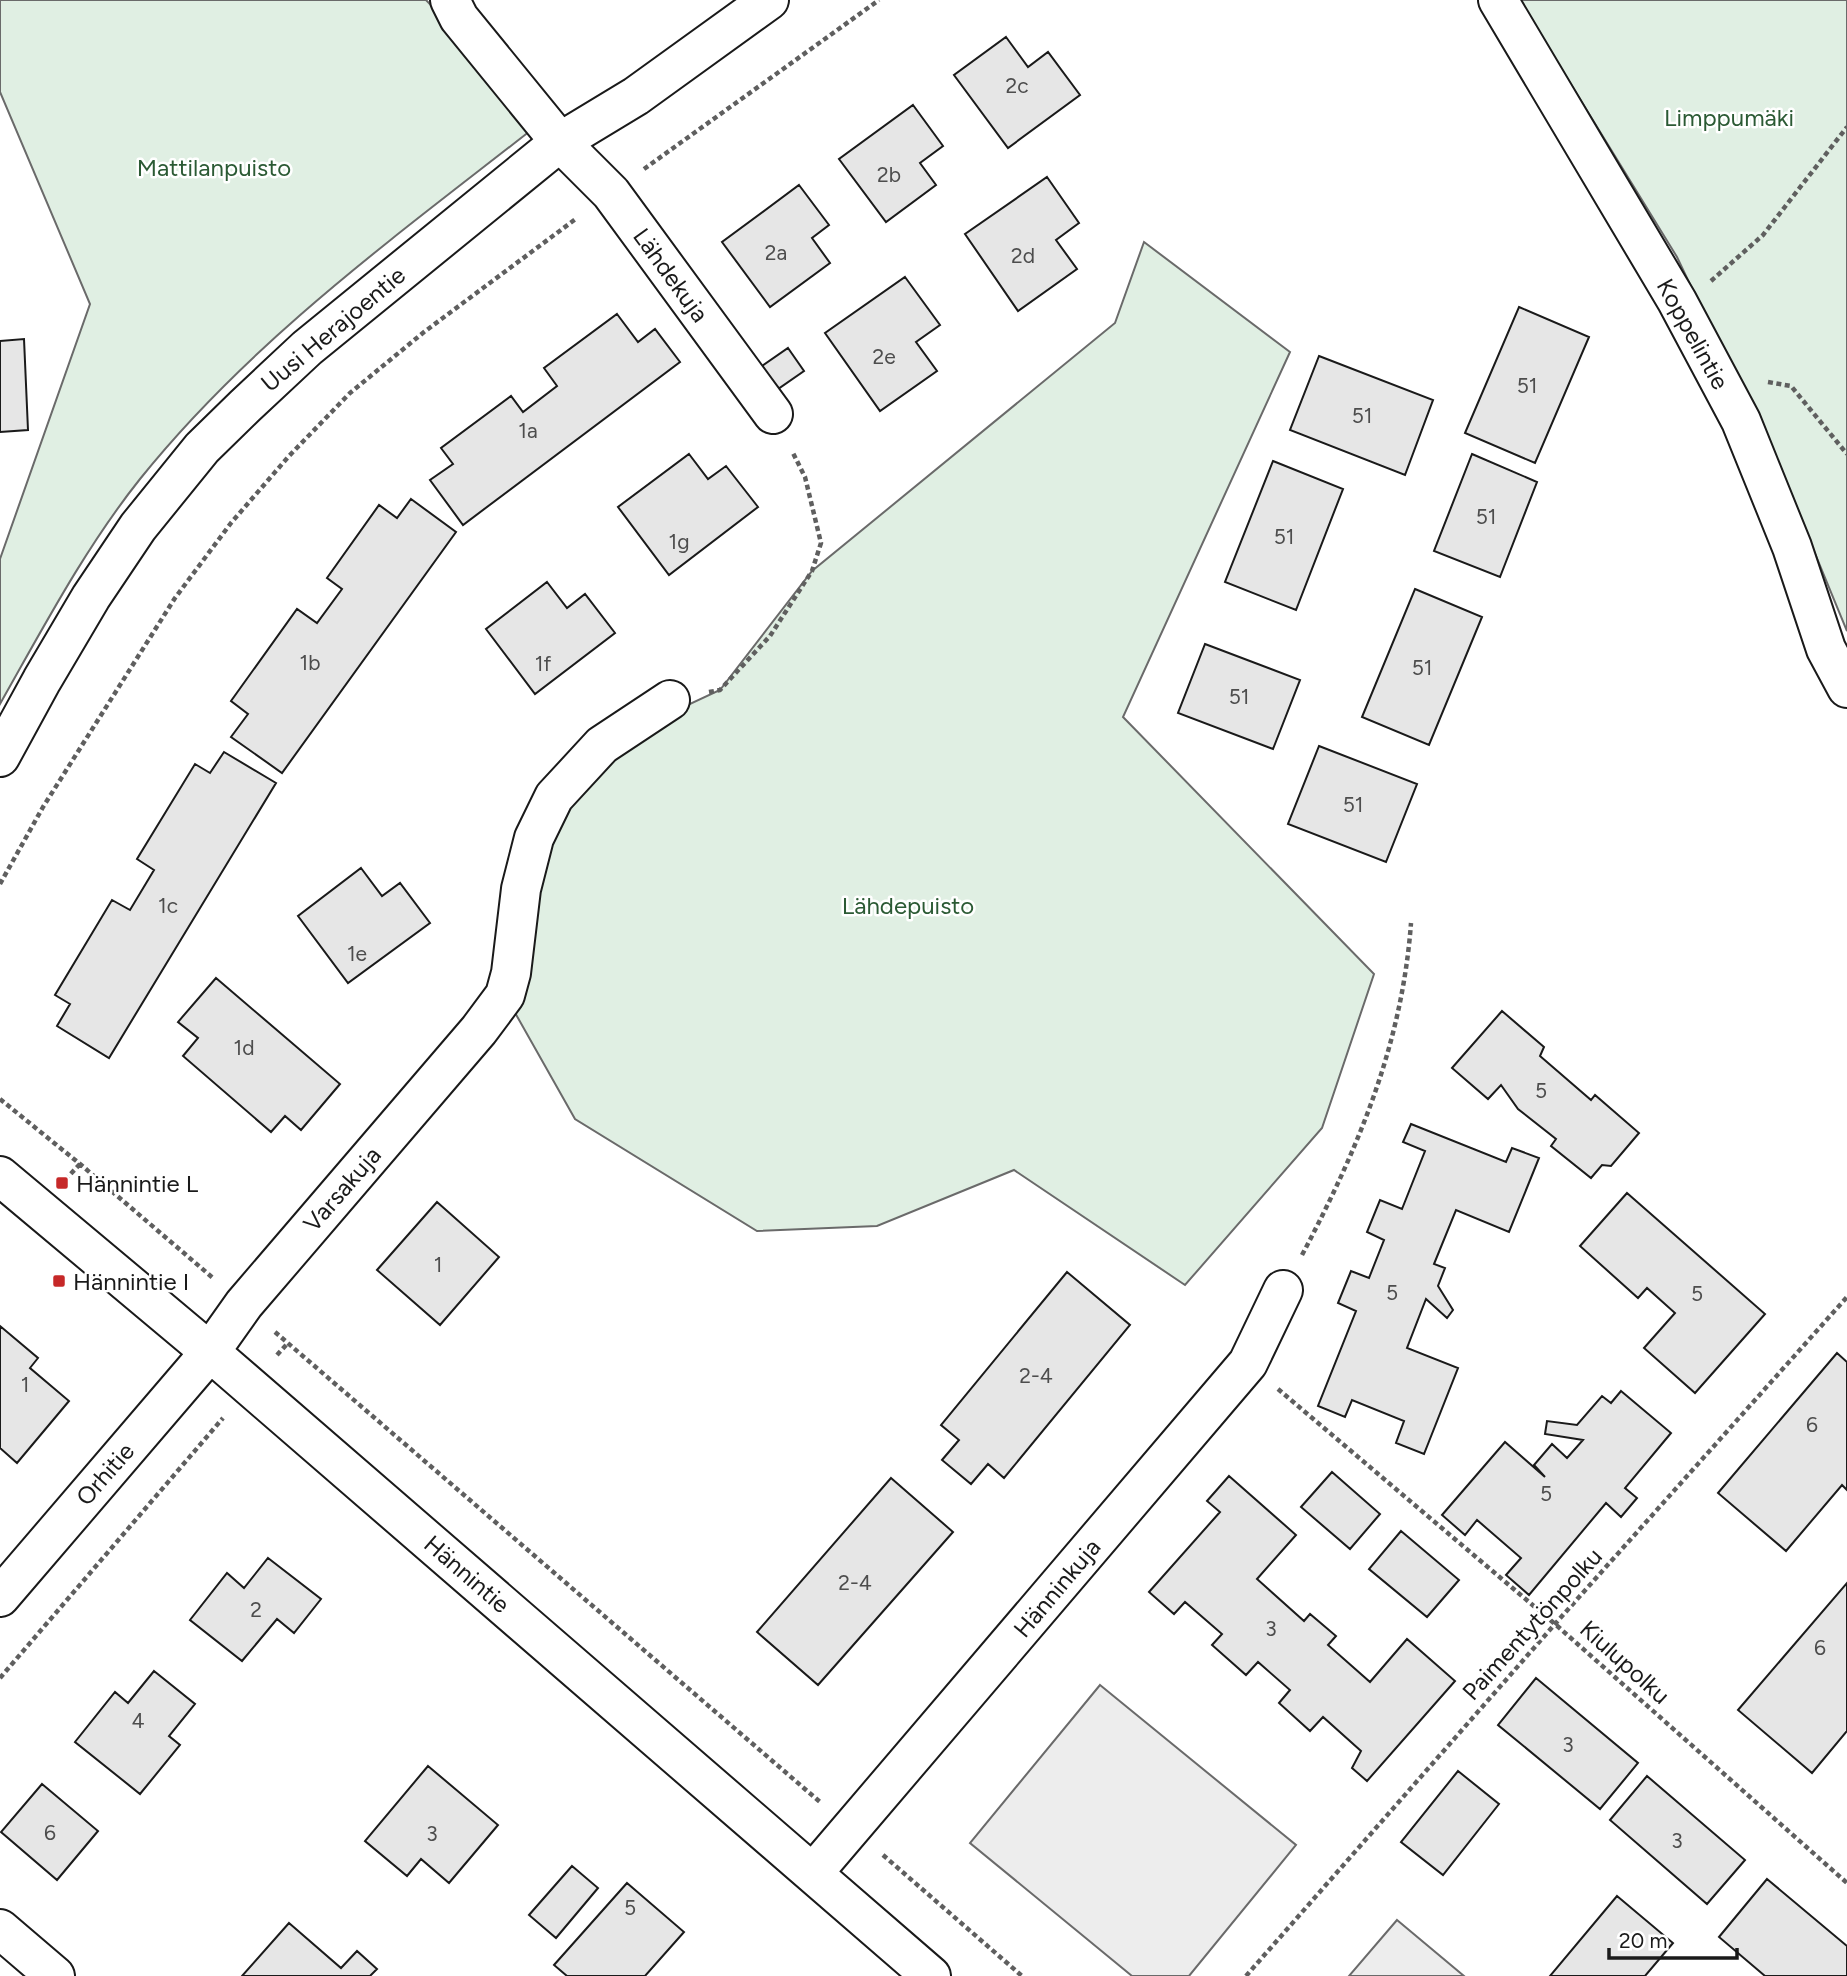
<svg xmlns="http://www.w3.org/2000/svg" width="1847" height="1976" viewBox="0 0 1847 1976" font-family="Figtree,sans-serif">
  <style>
    .green { fill: #e0efe3; stroke: #6a6a6a; stroke-width: 2 }
    .parking { fill: #ededed; stroke: #6a6a6a; stroke-width: 2 }
    .building { fill: #e6e6e6; stroke: #1a1a1a; stroke-width: 2 }
    .lines { fill: none; stroke-linecap: round; stroke-linejoin: round }
    .minor-casing { stroke: #1a1a1a; stroke-width: 42 }
    .path { stroke: #5f5f5f; stroke-width: 4.5; stroke-dasharray: 5 3.5; stroke-linecap: butt }
    .minor { stroke: #fff; stroke-width: 38 }
    .poi-dot { fill: #c62828; stroke: #fff; stroke-width: 2.5 }
    .labels { text-anchor: middle; dominant-baseline: central; stroke-width: 5; stroke-linejoin: round; paint-order: stroke }
    .number-label { font-size: 21px; fill: #4d4d4d }
    .park-label { font-size: 24px; fill: #2b5a34; stroke: #fff }
    .street-label { font-size: 24px; fill: #1a1a1a; stroke: #fff }
    .poi-label { font-size: 24px; fill: #1a1a1a; stroke: #fff; text-anchor: start }
  </style>
  <rect width="100%" height="100%" fill="#fff"/>
  <path class="green" d="M 0,0 L 426,0 L 451,26 L 530,131 C 392,239 250,342 140,479 C 85,548 43,628 0,704 L 0,559 L 90,304 L 0,92 Z
    M 1519,0 L 1847,0 L 1847,631 L 1795,505 L 1677,257 Z
    M 1144,242 L 1290,352 L 1123,717 L 1374,974 L 1322,1128 L 1185,1285 L 1014,1170 L 877,1226 L 757,1231 L 575,1119 L 505,995 L 521,889 L 602,745 L 720,690 L 812,571 L 1115,323 Z"/>
  <path class="parking" d="M 1100,1685 L 1296,1845 L 1189,1976 L 1132,1976 L 970,1843 Z
    M 1397,1920 L 1464,1976 L 1349,1976 Z"/>
  <path class="building" d="M 1006,37 L 1028,67 L 1048,52 L 1080,95 L 1008,148 L 954,75 Z
    M 913,105 L 943,146 L 920,163 L 936,185 L 886,222 L 839,159 Z
    M 1047,177 L 1079,223 L 1056,240 L 1077,269 L 1018,311 L 965,234 Z
    M 799,185 L 829,225 L 812,238 L 830,263 L 770,307 L 722,242 Z
    M 905,277 L 940,325 L 916,342 L 937,371 L 880,411 L 825,333 Z
    M 1519,307 L 1589,337 L 1535,463 L 1465,433 Z
    M 617,314 L 638,342 L 655,329 L 680,362 L 463,525 L 430,480 L 453,464 L 441,448 L 511,396 L 523,412 L 557,386 L 544,368 Z
    M 24,339 L 28,430 L 0,432 L 0,341 Z
    M 788,348 L 804,371 L 778,389 L 762,366 Z
    M 1319,356 L 1433,400 L 1405,475 L 1290,430 Z
    M 689,454 L 708,479 L 726,466 L 758,507 L 669,575 L 618,507 Z
    M 1472,454 L 1537,482 L 1500,577 L 1434,551 Z
    M 1273,461 L 1343,489 L 1296,610 L 1225,582 Z
    M 411,499 L 456,532 L 282,773 L 231,737 L 248,714 L 231,701 L 297,609 L 317,623 L 342,589 L 327,578 L 379,505 L 397,518 Z
    M 547,582 L 567,608 L 585,594 L 615,633 L 535,694 L 486,629 Z
    M 1415,589 L 1482,617 L 1429,745 L 1362,717 Z
    M 1205,644 L 1300,680 L 1273,749 L 1178,713 Z
    M 1319,746 L 1417,784 L 1386,862 L 1288,824 Z
    M 224,752 L 276,783 L 109,1058 L 57,1026 L 70,1004 L 55,995 L 112,900 L 130,910 L 154,870 L 137,859 L 195,764 L 210,773 Z
    M 361,868 L 382,896 L 400,883 L 430,923 L 348,983 L 298,916 Z
    M 216,978 L 340,1084 L 301,1130 L 285,1116 L 271,1132 L 183,1056 L 198,1038 L 178,1022 Z
    M 1502,1011 L 1544,1047 L 1540,1056 L 1591,1100 L 1595,1095 L 1639,1133 L 1611,1166 L 1602,1165 L 1591,1178 L 1551,1146 L 1556,1139 L 1518,1109 L 1501,1085 L 1488,1099 L 1452,1068 Z
    M 1411,1124 L 1506,1162 L 1512,1148 L 1539,1158 L 1509,1232 L 1456,1210 L 1434,1264 L 1445,1268 L 1438,1286 L 1453,1310 L 1447,1318 L 1426,1299 L 1407,1348 L 1458,1368 L 1424,1454 L 1396,1443 L 1404,1421 L 1352,1400 L 1345,1417 L 1318,1406 L 1356,1311 L 1338,1303 L 1351,1271 L 1369,1278 L 1384,1240 L 1367,1232 L 1380,1200 L 1402,1209 L 1425,1151 L 1403,1142 Z
    M 1627,1193 L 1765,1314 L 1695,1393 L 1644,1348 L 1675,1313 L 1647,1288 L 1638,1298 L 1580,1246 Z
    M 437,1202 L 499,1257 L 440,1325 L 377,1270 Z
    M 1067,1272 L 1130,1325 L 1004,1478 L 988,1464 L 971,1484 L 942,1460 L 959,1440 L 941,1425 Z
    M 0,1326 L 38,1358 L 30,1368 L 69,1401 L 17,1463 L 0,1448 Z
    M 1837,1353 L 1847,1362 L 1847,1490 L 1842,1485 L 1786,1551 L 1718,1493 Z
    M 1621,1391 L 1671,1433 L 1625,1488 L 1637,1498 L 1621,1517 L 1606,1503 L 1529,1595 L 1506,1575 L 1521,1558 L 1477,1520 L 1465,1535 L 1442,1515 L 1505,1442 L 1545,1477 L 1534,1465 L 1552,1444 L 1567,1458 L 1583,1440 L 1545,1434 L 1547,1421 L 1577,1425 L 1602,1396 L 1611,1403 Z
    M 1332,1472 L 1380,1514 L 1350,1549 L 1301,1507 Z
    M 1229,1476 L 1296,1535 L 1257,1579 L 1304,1621 L 1310,1614 L 1336,1636 L 1328,1645 L 1370,1682 L 1407,1639 L 1455,1681 L 1367,1781 L 1352,1768 L 1361,1751 L 1323,1717 L 1310,1731 L 1279,1703 L 1290,1690 L 1258,1662 L 1246,1675 L 1212,1645 L 1222,1634 L 1185,1602 L 1174,1614 L 1149,1592 L 1220,1512 L 1207,1501 Z
    M 891,1478 L 953,1532 L 818,1685 L 757,1632 Z
    M 1401,1531 L 1459,1580 L 1427,1617 L 1369,1569 Z
    M 268,1558 L 321,1599 L 294,1633 L 277,1619 L 242,1661 L 190,1620 L 227,1573 L 244,1588 Z
    M 1847,1583 L 1847,1731 L 1812,1773 L 1738,1710 Z
    M 154,1671 L 195,1704 L 169,1736 L 180,1745 L 140,1794 L 75,1742 L 115,1692 L 128,1703 Z
    M 1536,1678 L 1638,1763 L 1600,1809 L 1498,1725 Z
    M 428,1766 L 498,1825 L 449,1883 L 421,1859 L 407,1876 L 365,1841 Z
    M 1458,1771 L 1499,1804 L 1443,1875 L 1401,1842 Z
    M 1647,1776 L 1745,1860 L 1707,1904 L 1610,1820 Z
    M 42,1784 L 98,1831 L 57,1880 L 1,1832 Z
    M 572,1866 L 598,1888 L 556,1938 L 529,1915 Z
    M 1767,1879 L 1847,1946 L 1847,1976 L 1765,1976 L 1719,1937 Z
    M 627,1883 L 684,1932 L 645,1976 L 567,1976 L 554,1965 Z
    M 1617,1896 L 1673,1943 L 1645,1976 L 1550,1976 Z
    M 289,1923 L 341,1968 L 357,1951 L 377,1969 L 370,1976 L 242,1976 Z"/>
  <g class="lines">
    <g class="minor-casing">
      <path id="minor" d="M 450,0 L 459,18 L 560,142 L 611,193 L 773,414
        M 1498,0 L 1677,301 L 1741,421 L 1792,547 L 1826,649 L 1847,688
        M 0,757 L 42,680 L 91,597 L 138,527 L 202,448 L 245,406 L 307,348 L 560,142 L 636,96 L 769,0
        M 0,1176 L 210,1352 L 931,1976
        M 0,1597 L 210,1352 L 244,1304 L 479,1030 L 505,995 L 511,973 L 521,889 L 534,838 L 554,797 L 602,745 L 670,700
        M 813,1873 L 1248,1363 L 1283,1290
        M 0,1929 L 55,1976"/>
    </g>
    <path class="path" d="M 644,169 L 879,0
      M 1711,281 L 1763,235 L 1847,127
      M 1768,382 L 1791,386 L 1847,454
      M 709,692 L 720,690 L 770,636 L 812,571 L 821,543 L 805,477 L 792,451
      M 0,884 L 43,807 L 175,598 L 231,523 L 289,456 L 350,393 L 424,332 L 577,218
      M 0,1099 L 80,1164 L 213,1278
      M 65,1180 L 80,1164
      M 1302,1255 C 1358,1149 1402,1045 1411,923
      M 275,1332 L 820,1802
      M 277,1355 L 288,1343
      M 1278,1389 L 1555,1624 L 1847,1883
      M 0,1678 L 223,1418
      M 883,1855 L 1022,1976
      M 1246,1976 L 1555,1624 L 1847,1297"/>
    <use href="#minor" class="minor"/>
  </g>
  <g class="poi-dot">
    <rect x="55" y="1176" width="14" height="14" rx="3.5"/>
    <rect x="52" y="1274" width="14" height="14" rx="3.5"/>
  </g>
  <g class="labels">
    <g class="number-label">
      <text x="1017" y="85">2c</text>
      <text x="889" y="174">2b</text>
      <text x="776" y="252">2a</text>
      <text x="1023" y="255">2d</text>
      <text x="884" y="356">2e</text>
      <text x="1527" y="385">51</text>
      <text x="1362" y="415">51</text>
      <text x="528" y="430">1a</text>
      <text x="1486" y="516">51</text>
      <text x="1284" y="536">51</text>
      <text x="679" y="541">1g</text>
      <text x="310" y="662">1b</text>
      <text x="543" y="663">1f</text>
      <text x="1422" y="667">51</text>
      <text x="1239" y="696">51</text>
      <text x="1353" y="804">51</text>
      <text x="168" y="905">1c</text>
      <text x="357" y="953">1e</text>
      <text x="244" y="1047">1d</text>
      <text x="1541" y="1090">5</text>
      <text x="438" y="1264">1</text>
      <text x="1392" y="1292">5</text>
      <text x="1697" y="1293">5</text>
      <text x="1036" y="1375">2-4</text>
      <text x="25" y="1384">1</text>
      <text x="1812" y="1424">6</text>
      <text x="1546" y="1493">5</text>
      <text x="855" y="1582">2-4</text>
      <text x="256" y="1609">2</text>
      <text x="1271" y="1628">3</text>
      <text x="1820" y="1647">6</text>
      <text x="138" y="1720">4</text>
      <text x="1568" y="1744">3</text>
      <text x="50" y="1832">6</text>
      <text x="432" y="1833">3</text>
      <text x="1677" y="1840">3</text>
      <text x="630" y="1907">5</text>
    </g>
    <g class="park-label">
      <text x="1729" y="117">Limppumäki</text>
      <text x="214" y="167">Mattilanpuisto</text>
      <text x="908" y="905">Lähdepuisto</text>
    </g>
    <g class="street-label">
      <text transform="translate(671 275) rotate(54)">Lähdekuja</text>
      <text transform="translate(333 329) rotate(-40)">Uusi Herajoentie</text>
      <text transform="translate(1693 334) rotate(61)">Koppelintie</text>
      <text transform="translate(342 1189) rotate(-49)">Varsakuja</text>
      <text transform="translate(105 1474) rotate(-49)">Orhitie</text>
      <text transform="translate(467 1574) rotate(41)">Hännintie</text>
      <text transform="translate(1057 1588) rotate(-50)">Hänninkuja</text>
      <text transform="translate(1532 1624) rotate(-48)">Paimentytönpolku</text>
      <text transform="translate(1625 1662) rotate(42)">Kiulupolku</text>
    </g>
    <g class="poi-label">
      <text x="76" y="1183">Hännintie L</text>
      <text x="73" y="1281">Hännintie I</text>
    </g>
  </g>
  <path d="M1609 1948v10h128v-10" fill="none" stroke="#1a1a1a" stroke-width="3.5"/>
  <text x="1619" y="1948" font-size="21" fill="#1a1a1a" stroke="#ffffff" stroke-width="5" paint-order="stroke">20 m</text>
</svg>
